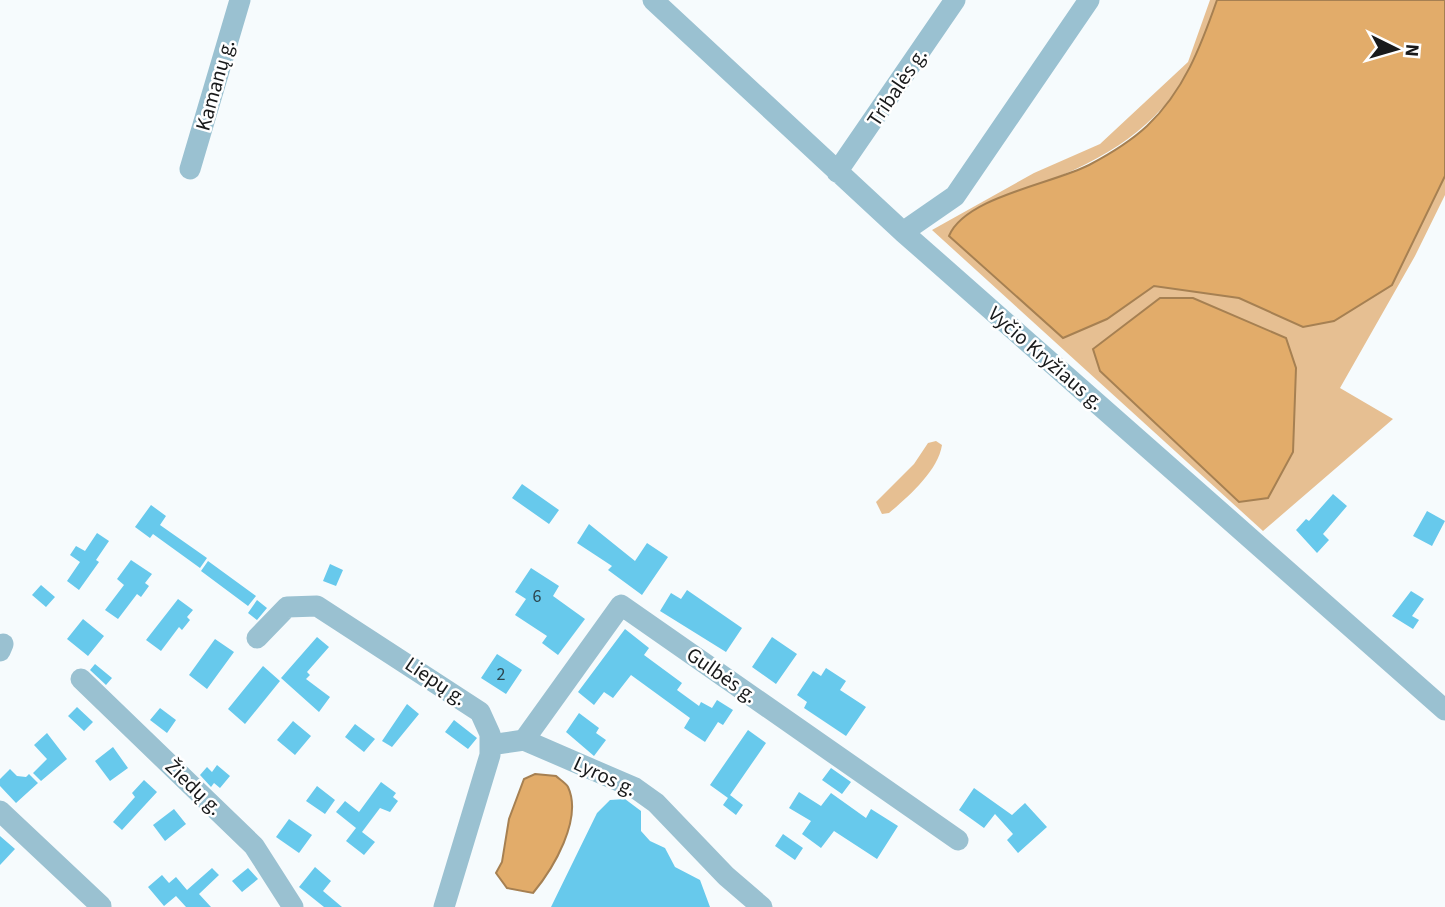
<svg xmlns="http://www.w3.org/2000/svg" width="1445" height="907" viewBox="0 0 1445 907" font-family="'Source Sans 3',sans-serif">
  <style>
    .green { fill: #e6bf92; fill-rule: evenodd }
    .water { fill: #e2ac6a; stroke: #a68052; stroke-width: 2 }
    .building { fill: #67c9ec }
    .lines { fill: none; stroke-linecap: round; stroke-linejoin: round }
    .minor { stroke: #9ac1d1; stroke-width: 21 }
    .labels { text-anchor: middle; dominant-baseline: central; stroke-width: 5; stroke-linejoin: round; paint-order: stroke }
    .number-label { font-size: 18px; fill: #2c464f }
    .street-label { font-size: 21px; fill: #191a1b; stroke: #fff }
  </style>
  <rect width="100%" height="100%" fill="#f6fbfd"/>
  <path class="green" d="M 1210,0 L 1217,0 C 1210,21 1205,47 1193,66 C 1157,128 1106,159 1040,184 L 1107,319 L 1154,286 L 1239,298 L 1303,327 L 1392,285 L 1445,176 L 1445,195 L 1415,256 L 1340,388 L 1393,419 L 1263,531 L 932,230 L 1034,173 L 1100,144 L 1188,62 ZM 1193,298 L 1286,338 L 1296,368 L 1293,452 Z
    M 936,441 L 942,445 C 938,471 908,497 889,513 L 882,514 L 876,502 L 914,464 L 928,443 Z"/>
  <path class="water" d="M 1217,0 L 1445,0 L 1445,176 L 1392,285 L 1334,321 L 1303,327 L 1239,298 L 1154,286 L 1107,319 L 1063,338 L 949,236 C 965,197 1052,184 1089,165 C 1108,155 1132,140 1147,126 C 1184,91 1201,46 1217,0 Z
    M 1160,298 L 1193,298 L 1286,338 L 1296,368 L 1293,452 L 1268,498 L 1239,502 L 1100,371 L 1093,349 Z
    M 535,774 L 556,776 C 559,779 566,783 568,787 C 583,819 553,869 533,893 L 507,888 L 496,873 L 502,862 L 509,819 L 524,779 Z"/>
  <path class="building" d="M 522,484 L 559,510 L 549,524 L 512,498 Z
    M 1333,494 L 1347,506 L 1323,534 L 1329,540 L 1317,553 L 1296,530 L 1306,519 L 1309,521 Z
    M 151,505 L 166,516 L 160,525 L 207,558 L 200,568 L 153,534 L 150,538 L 135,527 Z
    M 1427,511 L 1445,521 L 1432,546 L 1413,536 Z
    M 589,524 L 635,561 L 647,543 L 668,557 L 642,595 L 608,570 L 612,566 L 577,543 Z
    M 97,533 L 109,541 L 96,560 L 99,562 L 79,590 L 67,581 L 80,562 L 70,555 L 76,546 L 85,551 Z
    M 131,560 L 152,574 L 145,583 L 149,586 L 141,597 L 137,594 L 118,619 L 105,610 L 124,585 L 117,579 Z
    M 208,561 L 256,596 L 248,606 L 201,571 Z
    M 330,564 L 343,570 L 336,586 L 323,581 Z
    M 531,568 L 559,586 L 553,596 L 585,619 L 558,655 L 542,643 L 547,636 L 515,615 L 526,599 L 515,592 Z
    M 41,585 L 55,597 L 46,607 L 32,595 Z
    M 687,590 L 742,628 L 726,652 L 660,611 L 671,593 L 681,599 Z
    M 1411,591 L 1424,599 L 1412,616 L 1419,620 L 1413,629 L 1392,616 Z
    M 178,599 L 193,610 L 187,617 L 190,620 L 182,630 L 179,627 L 161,651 L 146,640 Z
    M 257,600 L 267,608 L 257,620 L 248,613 Z
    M 83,619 L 104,636 L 88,656 L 67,639 Z
    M 625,629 L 649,648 L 644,655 L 682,683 L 677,690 L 699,706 L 701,702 L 712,708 L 717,700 L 733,710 L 723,725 L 718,722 L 705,742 L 684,728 L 690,718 L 631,675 L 613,698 L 604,692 L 594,705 L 578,692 Z
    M 317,637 L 329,647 L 307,672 L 310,675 L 306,679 L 330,697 L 319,712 L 281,678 Z
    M 772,637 L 797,654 L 776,684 L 752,667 Z
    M 215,639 L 234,652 L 207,689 L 189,675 Z
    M 497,654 L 522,670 L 506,694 L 481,678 Z
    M 95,664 L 112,678 L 106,685 L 90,670 Z
    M 263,666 L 280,681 L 245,724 L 228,709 Z
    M 826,668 L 846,681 L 840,690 L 866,707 L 846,736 L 804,708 L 807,702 L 797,695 L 813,671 L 821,676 Z
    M 407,704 L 419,714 L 392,747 L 382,741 Z
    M 77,707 L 93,722 L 84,731 L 68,716 Z
    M 160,708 L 176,720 L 167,733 L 150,720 Z
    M 579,713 L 599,728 L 596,733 L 606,740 L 594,756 L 566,732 Z
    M 454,720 L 477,738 L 468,749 L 445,732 Z
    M 293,721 L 311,736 L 295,755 L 277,740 Z
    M 355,724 L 375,739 L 364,752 L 345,737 Z
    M 748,730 L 766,743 L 728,798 L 710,785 Z
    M 47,733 L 67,759 L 41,781 L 33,773 L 47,759 L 34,745 Z
    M 113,747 L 128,768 L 110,781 L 95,761 Z
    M 217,765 L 230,776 L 220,788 L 214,783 L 211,787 L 200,775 L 207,767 L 212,772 Z
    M 831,768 L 851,782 L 842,794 L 822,780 Z
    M 10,769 L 17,776 L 26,777 L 29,774 L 38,783 L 16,803 L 0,786 L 0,779 Z
    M 144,780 L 157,792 L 122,830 L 113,822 L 135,797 L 132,793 Z
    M 381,782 L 396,793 L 393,797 L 398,801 L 390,812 L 380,808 L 362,832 L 375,842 L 364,855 L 346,841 L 356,828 L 336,812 L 345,801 L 359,812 Z
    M 317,786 L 335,800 L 325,814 L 306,801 Z
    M 974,788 L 1012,815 L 1025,803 L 1047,827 L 1018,853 L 1007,840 L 1013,834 L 995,814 L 984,828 L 959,810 Z
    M 799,792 L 821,806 L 831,793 L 866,818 L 871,809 L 898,826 L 877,859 L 834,831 L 821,848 L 802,834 L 811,821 L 789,808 Z
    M 730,795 L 743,805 L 736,815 L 723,805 Z
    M 625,799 L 641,811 L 641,831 L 650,841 L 665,848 L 675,867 L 700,880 L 710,907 L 551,907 L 597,813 L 610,800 Z
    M 174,809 L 186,824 L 165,841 L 153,825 Z
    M 289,819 L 312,835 L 299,853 L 276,837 Z
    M 783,834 L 803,848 L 795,860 L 775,846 Z
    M 0,836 L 15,849 L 0,865 Z
    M 315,867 L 331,881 L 323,891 L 342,907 L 324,907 L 299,887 Z
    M 212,868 L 219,875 L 199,894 L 211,907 L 186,907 L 176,896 L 164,906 L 148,887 L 162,875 L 169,883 L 176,877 L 187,890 Z
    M 248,868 L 258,879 L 242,892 L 232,881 Z"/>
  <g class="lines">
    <path class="minor" d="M 653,0 L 903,232 L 1445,710
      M 190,169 L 240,0
      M 837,172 L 955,0
      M 903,232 L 955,196 L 1089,0
      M 257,638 L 287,607 L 317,606 L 480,712 L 490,734 L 490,755 L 444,907
      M 0,651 L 3,644
      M 81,679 L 254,846 L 293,907
      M 524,740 L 621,605 L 958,840
      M 490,745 L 524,740 L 635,788 L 656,803 L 726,876 L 762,907
      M 0,811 L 101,906"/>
  </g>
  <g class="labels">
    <g class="number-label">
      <text x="537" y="596">6</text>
      <text x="501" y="674">2</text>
    </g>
    <g class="street-label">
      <text transform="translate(215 85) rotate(-74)">Kamanų g.</text>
      <text transform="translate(897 87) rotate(-56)">Tribalės g.</text>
      <text transform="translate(1046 358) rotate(41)">Vyčio Kryžiaus g.</text>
      <text transform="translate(722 675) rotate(35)">Gulbės g.</text>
      <text transform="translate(436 681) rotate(34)">Liepų g.</text>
      <text transform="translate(605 776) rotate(25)">Lyros g.</text>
      <text transform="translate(194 787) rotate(44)">Žiedų g.</text>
    </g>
  </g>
  <g transform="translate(1396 49) rotate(95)" stroke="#ffffff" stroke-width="5" paint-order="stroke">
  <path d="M0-5L12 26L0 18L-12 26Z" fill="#191a1b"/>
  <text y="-10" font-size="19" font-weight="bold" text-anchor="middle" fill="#191a1b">N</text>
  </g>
</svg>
